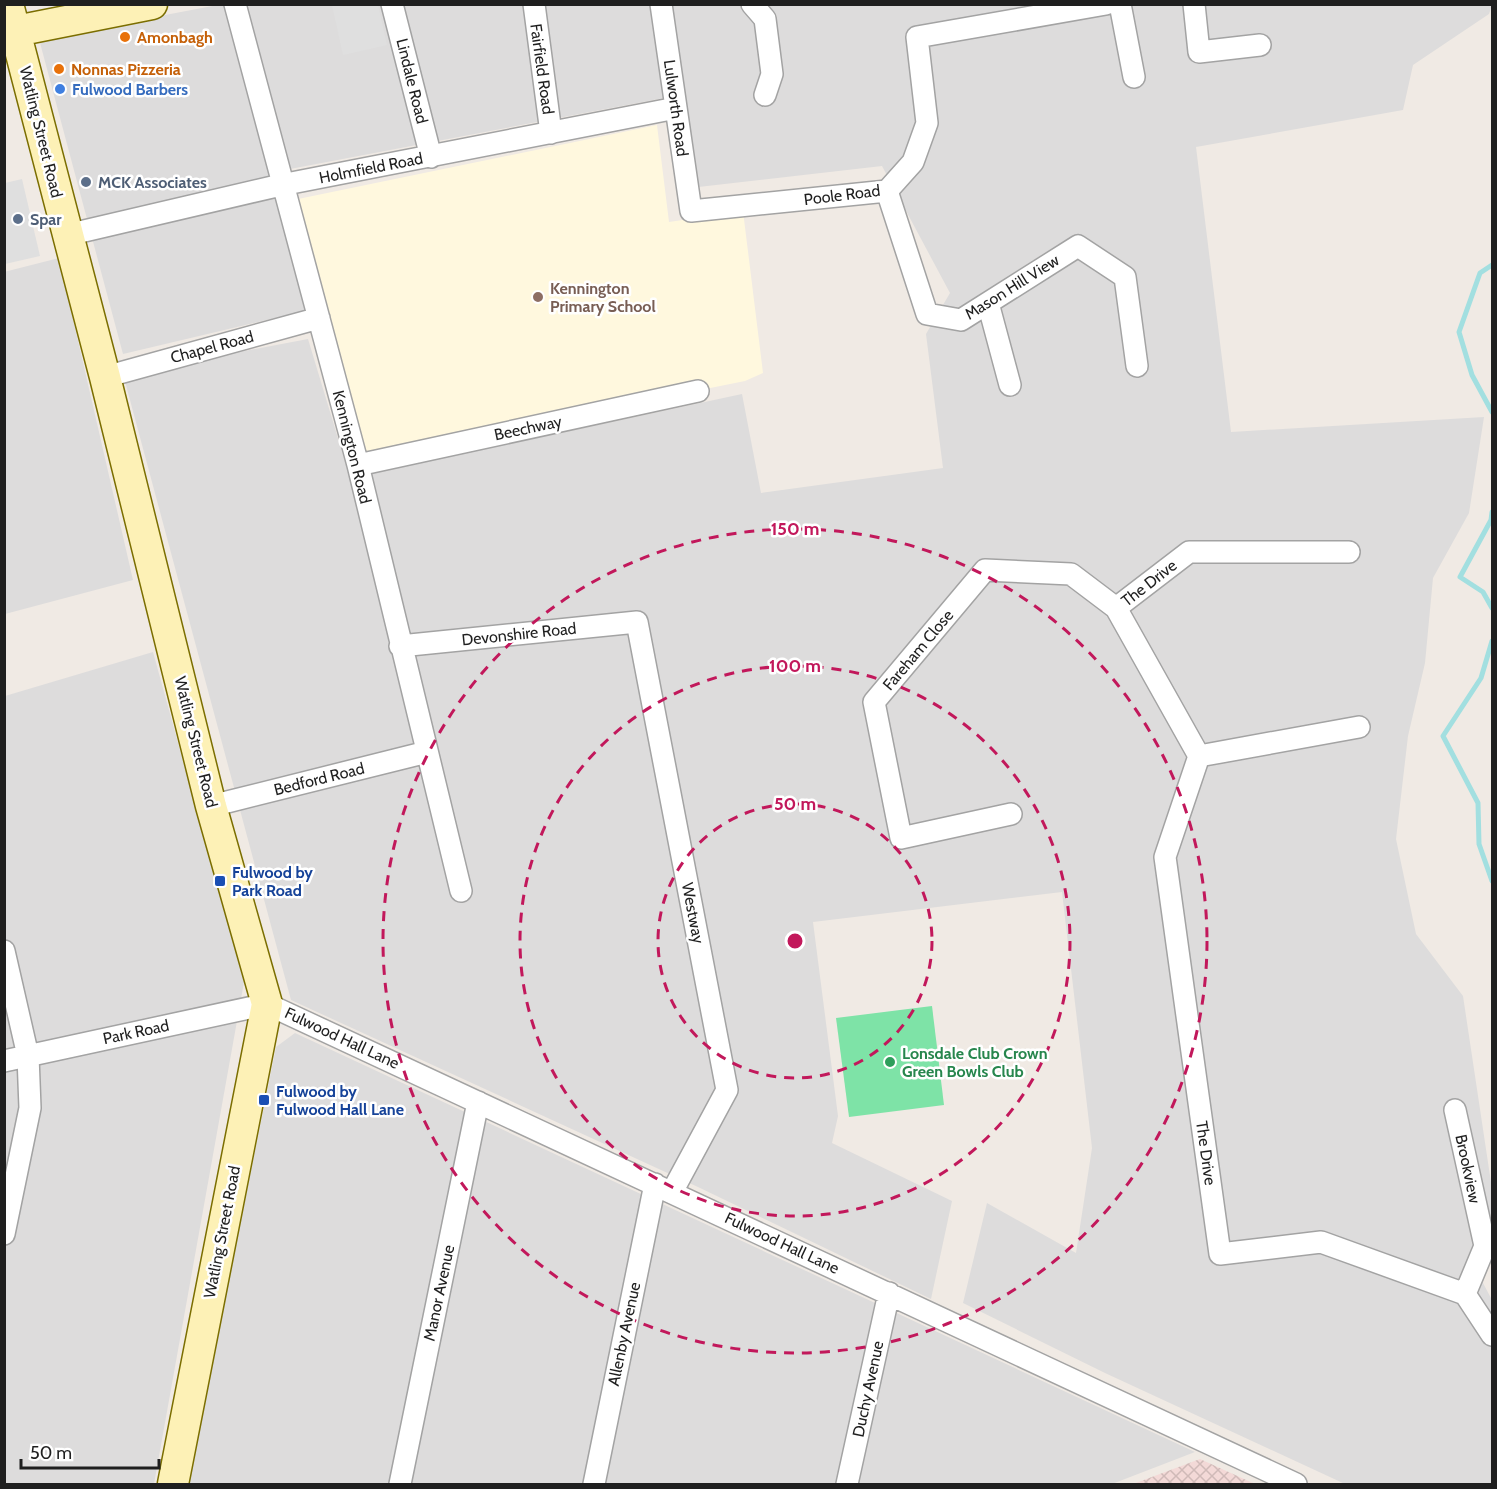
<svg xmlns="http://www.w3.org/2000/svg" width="1497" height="1489" viewBox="0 0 1497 1489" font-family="Cabin,sans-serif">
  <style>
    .residential { fill: #dddcdc }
    .education { fill: #fff8de }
    .military { fill: url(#military-cross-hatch) }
    .pitch { fill: #7ee3a7 }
    .parking { fill: #dfdfdf }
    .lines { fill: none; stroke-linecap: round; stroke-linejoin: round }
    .stream { stroke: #a2dfe0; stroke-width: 5 }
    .street-casing { stroke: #a3a3a3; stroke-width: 24 }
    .secondary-casing { stroke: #7b6e00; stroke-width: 33 }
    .street { stroke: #fff; stroke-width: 21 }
    .secondary { stroke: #fdf1b6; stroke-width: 30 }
    .ring { fill: none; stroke: #c2185b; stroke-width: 3; stroke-dasharray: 10 8 }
    .food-dot { fill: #e8710a; stroke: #fff; stroke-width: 2 }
    .shop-dot { fill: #3f7fe0; stroke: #fff; stroke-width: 2 }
    .service-dot { fill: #5c6f8a; stroke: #fff; stroke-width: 2 }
    .education-dot { fill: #8d6e63; stroke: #fff; stroke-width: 2 }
    .transit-dot { fill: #1a4fb4; stroke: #fff; stroke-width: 2 }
    .leisure-dot { fill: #2e9e5b; stroke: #fff; stroke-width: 2 }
    .labels { text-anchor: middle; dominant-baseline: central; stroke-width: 5; stroke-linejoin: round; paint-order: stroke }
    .food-label { font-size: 16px; font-weight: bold; fill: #c56008; stroke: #fff; text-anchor: start }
    .street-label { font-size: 16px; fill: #1f1f1f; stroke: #fff }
    .shop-label { font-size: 16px; font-weight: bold; fill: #366cbe; stroke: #fff; text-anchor: start }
    .service-label { font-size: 16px; font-weight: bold; fill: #4e5e75; stroke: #fff; text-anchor: start }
    .education-label { font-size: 16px; font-weight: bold; fill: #785e54; stroke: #fff; text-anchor: start }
    .transit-label { font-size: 16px; font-weight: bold; fill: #164399; stroke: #fff; text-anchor: start }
    .leisure-label { font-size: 16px; font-weight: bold; fill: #27864d; stroke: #fff; text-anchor: start }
    .centre { fill: #c2185b; stroke: #fff; stroke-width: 3 }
    .ring-label { font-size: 18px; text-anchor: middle; font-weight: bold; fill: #c2185b; stroke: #fff; stroke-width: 5; stroke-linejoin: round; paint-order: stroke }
  </style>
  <defs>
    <pattern id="military-cross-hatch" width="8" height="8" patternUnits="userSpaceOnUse" patternTransform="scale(1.5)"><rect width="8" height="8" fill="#f3d9d7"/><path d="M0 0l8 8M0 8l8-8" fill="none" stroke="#d0bab8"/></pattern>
  </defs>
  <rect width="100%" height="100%" fill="#f0eae4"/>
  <path class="residential" d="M 223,4 L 1492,5 L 1489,14 L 1413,65 L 1403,110 L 1196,147 L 1231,432 L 1484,417 L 1469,513 L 1433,578 L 1425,663 L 1408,736 L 1396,839 L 1416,934 L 1463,996 L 1492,1189 L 1492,1229 L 1483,1283 L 1492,1300 L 1492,1484 L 1345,1484 L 1105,1373 L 963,1303 L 987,1203 L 1076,1253 L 1092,1148 L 1062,892 L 813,922 L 838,1116 L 832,1143 L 952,1201 L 931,1299 L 698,1187 L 291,1000 L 123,374 L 308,339 L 350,478 L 742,394 L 761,493 L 943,468 L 926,334 L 950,293 L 882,166 L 681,189 L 664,98 L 269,173 L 309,310 L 123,354 L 39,39 Z
    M 59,258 L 133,580 L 5,614 L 4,272 Z
    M 153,652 L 244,982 L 154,1484 L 5,1484 L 5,696 Z
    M 295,1033 L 1195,1452 L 1112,1484 L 188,1484 L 276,1047 Z"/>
  <path class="education" d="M 657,125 L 669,222 L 743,211 L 763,373 L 745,381 L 363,458 L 298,199 Z"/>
  <path class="military" d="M 1200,1459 L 1255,1484 L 1133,1484 Z"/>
  <path class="pitch" d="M 932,1006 L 944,1105 L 849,1117 L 836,1018 Z"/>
  <path class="parking" d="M 332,5 L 378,5 L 387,45 L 343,55 Z
    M 22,179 L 40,256 L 5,264 L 5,183 Z"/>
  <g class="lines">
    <path class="stream" d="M 1492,265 L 1480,273 L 1459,332 L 1472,375 L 1492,412
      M 1492,512 L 1491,520 L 1460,577 L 1483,592 L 1492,608
      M 1492,641 L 1481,678 L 1443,736 L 1478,803 L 1479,844 L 1492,881"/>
    <g class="street-casing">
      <path id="street" d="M 235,4 L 358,465 L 461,891
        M 392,4 L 431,157
        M 534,4 L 551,133
        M 661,4 L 691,211 L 887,191 L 913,162 L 927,123 L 917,37 L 1106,4
        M 752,4 L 765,19 L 772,74 L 765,95
        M 1120,4 L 1134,77
        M 1194,4 L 1199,52 L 1260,45
        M 887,191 L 927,314 L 961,320 L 1078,246 L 1125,277 L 1137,366
        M 67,235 L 281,185 L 676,108
        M 988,303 L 1010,385
        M 105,377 L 319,318
        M 358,465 L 698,391
        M 1349,552 L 1189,552 L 1116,608 L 1199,756 L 1165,857 L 1220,1254 L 1321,1242 L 1465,1294 L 1492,1335
        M 400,646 L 637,622 L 727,1090 L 672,1192
        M 1199,756 L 1359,727
        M 211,806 L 427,752
        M 1011,814 L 901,838 L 874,702 L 985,570 L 1071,574 L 1116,608
        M 4,951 L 28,1056 L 30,1108 L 4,1234
        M 4,1061 L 267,1004 L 1296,1484
        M 1455,1110 L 1485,1246 L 1465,1294
        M 400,1484 L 478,1102
        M 594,1484 L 655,1184
        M 847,1484 L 889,1293"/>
    </g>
    <g class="secondary-casing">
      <path id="secondary" d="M 8,4 L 105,377 L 211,806 L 267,1004 L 173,1484
        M 16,31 L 152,4"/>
    </g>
    <use href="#street" class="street"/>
    <use href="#secondary" class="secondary"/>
  </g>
  <g class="ring">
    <circle cx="795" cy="941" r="137"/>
    <circle cx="795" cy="941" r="275"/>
    <circle cx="795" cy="941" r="412"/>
  </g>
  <g class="food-dot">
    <circle cx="125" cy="37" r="6"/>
    <circle cx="59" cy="69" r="6"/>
  </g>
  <circle class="shop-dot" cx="60" cy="89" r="6"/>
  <g class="service-dot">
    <circle cx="86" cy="182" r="6"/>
    <circle cx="18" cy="219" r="6"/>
  </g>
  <circle class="education-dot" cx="538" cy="297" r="6"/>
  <g class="transit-dot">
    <rect x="214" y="875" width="12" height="12" rx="3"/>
    <rect x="258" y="1094" width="12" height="12" rx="3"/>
  </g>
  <circle class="leisure-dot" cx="890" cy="1062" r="6"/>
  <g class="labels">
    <g class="food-label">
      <text x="137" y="37">Amonbagh</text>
      <text x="71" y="69">Nonnas Pizzeria</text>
    </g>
    <g class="street-label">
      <text transform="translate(542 69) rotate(82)">Fairfield Road</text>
      <text transform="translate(412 81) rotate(76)">Lindale Road</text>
      <text transform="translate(676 108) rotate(82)">Lulworth Road</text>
      <text transform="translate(41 132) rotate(76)">Watling Street Road</text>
      <text transform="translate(371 168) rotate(-11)">Holmfield Road</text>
      <text transform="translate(842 195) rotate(-7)">Poole Road</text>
      <text transform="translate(1012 287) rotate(-32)">Mason Hill View</text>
      <text transform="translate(212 347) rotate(-15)">Chapel Road</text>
      <text transform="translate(528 428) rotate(-12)">Beechway</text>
      <text transform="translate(352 447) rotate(76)">Kennington Road</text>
      <text transform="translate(1149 583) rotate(-38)">The Drive</text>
      <text transform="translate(519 634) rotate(-6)">Devonshire Road</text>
      <text transform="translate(918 650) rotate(-50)">Fareham Close</text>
      <text transform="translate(196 742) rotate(76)">Watling Street Road</text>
      <text transform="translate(319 779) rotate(-14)">Bedford Road</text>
      <text transform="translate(693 913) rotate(79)">Westway</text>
      <text transform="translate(136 1032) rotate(-12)">Park Road</text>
      <text transform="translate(342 1038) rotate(25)">Fulwood Hall Lane</text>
      <text transform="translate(1206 1153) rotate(82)">The Drive</text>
      <text transform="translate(1468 1169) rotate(78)">Brookview</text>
      <text transform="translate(222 1232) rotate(-79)">Watling Street Road</text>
      <text transform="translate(782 1243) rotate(25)">Fulwood Hall Lane</text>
      <text transform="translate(439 1293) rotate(-78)">Manor Avenue</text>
      <text transform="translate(624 1334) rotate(-78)">Allenby Avenue</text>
      <text transform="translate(868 1389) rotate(-78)">Duchy Avenue</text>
    </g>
    <g class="shop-label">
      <text x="72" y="89">Fulwood Barbers</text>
    </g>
    <g class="service-label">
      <text x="98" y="182">MCK Associates</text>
      <text x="30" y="219">Spar</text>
    </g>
    <g class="education-label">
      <text x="550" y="288">Kennington<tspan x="550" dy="18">Primary School</tspan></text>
    </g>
    <g class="transit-label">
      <text x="232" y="872">Fulwood by<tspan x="232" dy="18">Park Road</tspan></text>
      <text x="276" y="1091">Fulwood by<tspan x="276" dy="18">Fulwood Hall Lane</tspan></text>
    </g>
    <g class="leisure-label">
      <text x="902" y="1053">Lonsdale Club Crown<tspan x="902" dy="18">Green Bowls Club</tspan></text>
    </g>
  </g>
  <circle cx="795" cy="941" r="9" class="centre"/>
  <g class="ring-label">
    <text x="795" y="535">150 m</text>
    <text x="795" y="672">100 m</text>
    <text x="795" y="810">50 m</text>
  </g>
  <rect width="1497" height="1489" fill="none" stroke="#1f1f1f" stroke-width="12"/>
  <path d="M21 1459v9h138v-9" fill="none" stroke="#1f1f1f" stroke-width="3"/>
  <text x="30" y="1459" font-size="18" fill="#1f1f1f" stroke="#ffffff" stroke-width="4.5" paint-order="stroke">50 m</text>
</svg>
